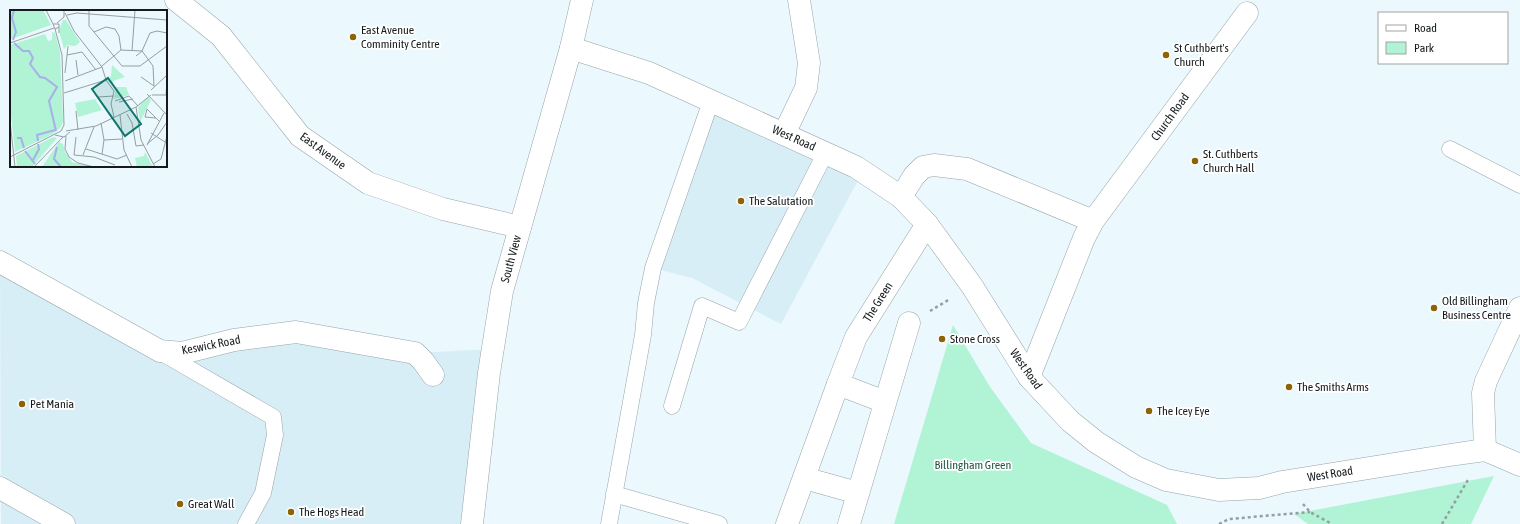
<svg xmlns="http://www.w3.org/2000/svg" width="1520" height="524" viewBox="0 0 1520 524" font-family="'Asap Condensed',sans-serif">
  <style>
    .built { fill: #d8eef6 }
    .green { fill: #b0f3d5 }
    .lines { fill: none; stroke-linecap: round; stroke-linejoin: round }
    .service-casing { stroke: #97a4a8; stroke-width: 17 }
    .pedestrian-casing { stroke: #97a4a8; stroke-width: 23 }
    .minor-casing { stroke: #97a4a8; stroke-width: 23 }
    .tertiary-casing { stroke: #97a4a8; stroke-width: 23 }
    .secondary-casing { stroke: #97a4a8; stroke-width: 23 }
    .path { stroke: #959fa3; stroke-width: 2.5; stroke-dasharray: 3 3; stroke-linecap: butt }
    .service { stroke: #fff; stroke-width: 16 }
    .pedestrian { stroke: #fff; stroke-width: 22 }
    .minor { stroke: #fff; stroke-width: 22 }
    .tertiary { stroke: #fff; stroke-width: 22 }
    .secondary { stroke: #fff; stroke-width: 22 }
    .poi-dot { fill: #8d6307; stroke: #fff; stroke-width: 1.5 }
    .labels { text-anchor: middle; dominant-baseline: central; stroke-width: 3.5; stroke-linejoin: round; paint-order: stroke }
    .poi-label { font-size: 12px; fill: #151a1c; stroke: #fff; text-anchor: start }
    .street-label { font-size: 12px; fill: #151a1c; stroke: #fff }
    .park-label { font-size: 12px; fill: #1e5741; stroke: #fff }
    .inset-river { fill: none; stroke: #a9afeb; stroke-width: 2 }
    .inset-road { fill: none; stroke: #959fa3; stroke-width: 1 }
    .view { fill: #0f766e; fill-opacity: 0.15; stroke: #0f766e; stroke-width: 2 }
    .inset-edge { fill: none; stroke: #151a1c; stroke-width: 2 }
  </style>
  <rect width="100%" height="100%" fill="#ebf8fd"/>
  <path class="built" d="M 711,101 L 863,171 L 781,324 L 692,278 L 653,268 Z
    M 0,262 L 160,351 L 296,332 L 415,353 L 493,349 L 472,524 L 1,524 Z"/>
  <path class="green" d="M 953,325 L 990,387 L 1031,443 L 1167,505 L 1177,524 L 894,524 Z
    M 1494,476 L 1471,524 L 1308,524 L 1294,514 Z"/>
  <g class="lines">
    <g class="service-casing">
      <path id="service" d="M 1450,149 L 1520,185
        M 164,354 L 273,417 L 275,435 L 263,493 L 246,524
        M 672,406 L 702,306 L 739,322 L 826,152
        M 614,494 L 719,524
        M 609,524 L 643,335 L 646,303 L 653,268 L 711,101"/>
    </g>
    <g class="pedestrian-casing">
      <path id="pedestrian" d="M 838,384 L 856,337 L 927,224"/>
    </g>
    <g class="minor-casing">
      <path id="minor" d="M 176,0 L 221,36 L 300,136 L 368,183 L 443,209 L 520,227
        M 784,134 L 806,88 L 809,63 L 799,0
        M 901,197 L 914,176 L 923,167 L 934,165 L 967,169 L 1093,221
        M 0,262 L 160,351 L 182,353 L 234,340 L 296,332 L 415,353 L 423,361 L 433,375
        M 1029,377 L 1084,238 L 1093,221 L 1247,13
        M 1485,450 L 1483,393 L 1486,381 L 1520,308
        M 804,478 L 858,493
        M 0,488 L 64,524
        M 787,524 L 838,384 L 885,402
        M 849,524 L 909,323"/>
    </g>
    <g class="tertiary-casing">
      <path id="tertiary" d="M 571,48 L 649,73 L 711,101 L 856,167 L 901,197 L 927,224 L 972,286 L 1029,377 L 1070,421 L 1096,442 L 1136,467 L 1166,480 L 1219,490 L 1259,488 L 1282,482 L 1450,455 L 1485,450 L 1520,465"/>
    </g>
    <g class="secondary-casing">
      <path id="secondary" d="M 472,524 L 489,373 L 502,291 L 571,48 L 582,0"/>
    </g>
    <path class="path" d="M 930,311 L 950,299
      M 1303,504 L 1310,512 L 1332,524
      M 1219,524 L 1229,519 L 1310,512
      M 1442,524 L 1469,478"/>
    <use href="#service" class="service"/>
    <use href="#pedestrian" class="pedestrian"/>
    <use href="#minor" class="minor"/>
    <use href="#tertiary" class="tertiary"/>
    <use href="#secondary" class="secondary"/>
  </g>
  <g class="poi-dot">
    <circle cx="353" cy="37" r="4"/>
    <circle cx="1166" cy="55" r="4"/>
    <circle cx="1195" cy="161" r="4"/>
    <circle cx="741" cy="201" r="4"/>
    <circle cx="1434" cy="308" r="4"/>
    <circle cx="942" cy="339" r="4"/>
    <circle cx="1289" cy="387" r="4"/>
    <circle cx="22" cy="404" r="4"/>
    <circle cx="1149" cy="411" r="4"/>
    <circle cx="180" cy="504" r="4"/>
    <circle cx="291" cy="512" r="4"/>
  </g>
  <g class="labels">
    <g class="poi-label">
      <text x="361" y="30">East Avenue<tspan x="361" dy="14">Comminity Centre</tspan></text>
      <text x="1174" y="48">St Cuthbert's<tspan x="1174" dy="14">Church</tspan></text>
      <text x="1203" y="154">St. Cuthberts<tspan x="1203" dy="14">Church Hall</tspan></text>
      <text x="749" y="201">The Salutation</text>
      <text x="1442" y="301">Old Billingham<tspan x="1442" dy="14">Business Centre</tspan></text>
      <text x="950" y="339">Stone Cross</text>
      <text x="1297" y="387">The Smiths Arms</text>
      <text x="30" y="404">Pet Mania</text>
      <text x="1157" y="411">The Icey Eye</text>
      <text x="188" y="504">Great Wall</text>
      <text x="299" y="512">The Hogs Head</text>
    </g>
    <g class="street-label">
      <text transform="translate(1170 117) rotate(-54)">Church Road</text>
      <text transform="translate(794 138) rotate(24)">West Road</text>
      <text transform="translate(323 151) rotate(36)">East Avenue</text>
      <text transform="translate(511 259) rotate(-75)">South View</text>
      <text transform="translate(878 302) rotate(-58)">The Green</text>
      <text transform="translate(211 345) rotate(-11)">Keswick Road</text>
      <text transform="translate(1026 369) rotate(55)">West Road</text>
      <text transform="translate(1330 474) rotate(-9)">West Road</text>
    </g>
    <g class="park-label">
      <text x="973" y="465">Billingham Green</text>
    </g>
  </g>
  <g transform="translate(10 10)">
    <rect width="157" height="157" fill="#ebf8fd"/>
    <path d="M 0,0 L 33,0 L 41,15 L 1,29 ZM 53,10 L 56,10 L 70,32 L 65,36 L 57,35 L 54,39 L 49,21 ZM 42,22 L 45,23 L 50,42 L 53,112 L 50,118 L 43,124 L 5,142 L 0,95 L 0,35 L 35,24 L 38,31 L 42,30 ZM 102,55 L 115,67 L 103,71 L 103,75 L 97,70 L 101,66 ZM 106,77 L 116,77 L 119,85 L 104,89 ZM 138,87 L 141,90 L 130,112 L 128,97 ZM 85,89 L 92,100 L 68,107 L 65,93 ZM 43,127 L 47,128 L 22,157 L 7,157 L 6,146 ZM 49,132 L 53,134 L 55,142 L 62,152 L 82,157 L 32,157 ZM 135,142 L 143,157 L 127,157 L 125,148 L 134,146 Z" fill="#b0f3d5"/>
    <path class="inset-river" d="M 3,30 L 6,22 L 2,8 L 4,0M 4,33 L 13,41 L 19,41 L 23,48 L 20,54 L 30,67 L 35,68 L 47,77 L 39,91 L 46,121M 7,128 L 11,128 L 14,138M 28,131 L 27,125 L 45,120M 47,137 L 44,149 L 51,157M 15,141 L 25,154M 23,150 L 29,139 L 28,134"/>
    <path class="inset-road" d="M 36,0 L 43,14M 79,0 L 79,16 L 112,56 L 130,56 L 157,36M 55,3 L 64,21 L 92,57 L 96,70M 57,5 L 67,3 L 157,10M 47,13 L 54,7 L 54,0M 49,17 L 45,19 L 43,14 L 49,14 L 49,23M 84,22 L 96,17 L 105,19 L 109,26 L 111,40M 0,33 L 44,18M 122,41 L 125,0M 57,45 L 72,42 L 86,60M 126,46 L 132,41 L 140,23 L 147,21 L 157,23M 66,50 L 68,65M 92,56 L 111,40 L 132,41 L 143,56 L 144,76 L 131,67M 55,63 L 58,36M 96,70 L 104,81 L 101,94 L 104,107M 55,71 L 92,57M 141,80 L 157,65M 54,83 L 96,70M 137,84 L 157,105M 142,85 L 157,85M 156,85 L 157,71M 88,87 L 104,86M 105,91 L 119,86 L 128,96M 109,92 L 123,89M 126,97 L 131,130 L 145,157M 66,101 L 68,120M 117,104 L 122,113 L 126,136 L 134,135M 110,105 L 114,140 L 122,157M 146,108 L 135,107 L 137,99 L 149,111M 0,111 L 5,157M 91,113 L 94,130 L 92,144M 56,121 L 86,116 L 126,97 L 141,85M 141,123 L 155,132M 45,125 L 54,127 L 60,122M 56,126 L 55,139 L 59,147 L 68,153 L 84,157M 66,127 L 64,145 L 84,147 L 105,155M 94,130 L 112,129M 137,134 L 148,125 L 157,112M 137,135 L 154,103M 76,139 L 107,149 L 117,145M 73,145 L 84,117M 0,147 L 51,121 L 54,115 L 52,45 L 45,19M 143,154 L 151,149 L 157,126M 24,157 L 53,127"/>
    <path class="view" d="M 98,68 L 131,114 L 115,126 L 82,79 Z"/>
    <rect width="157" height="157" class="inset-edge"/>
  </g>
  <rect x="1378" y="12" width="130" height="52" fill="#ffffff" stroke="#a1a3a4"/>
  <rect x="1386" y="25" width="20" height="6" fill="#ffffff" stroke="#a1a3a4"/>
  <text x="1414" y="32" font-size="12" fill="#151a1c">Road</text>
  <rect x="1386" y="42" width="20" height="12" fill="#b0f3d5" stroke="#a1a3a4"/>
  <text x="1414" y="52" font-size="12" fill="#151a1c">Park</text>
</svg>
